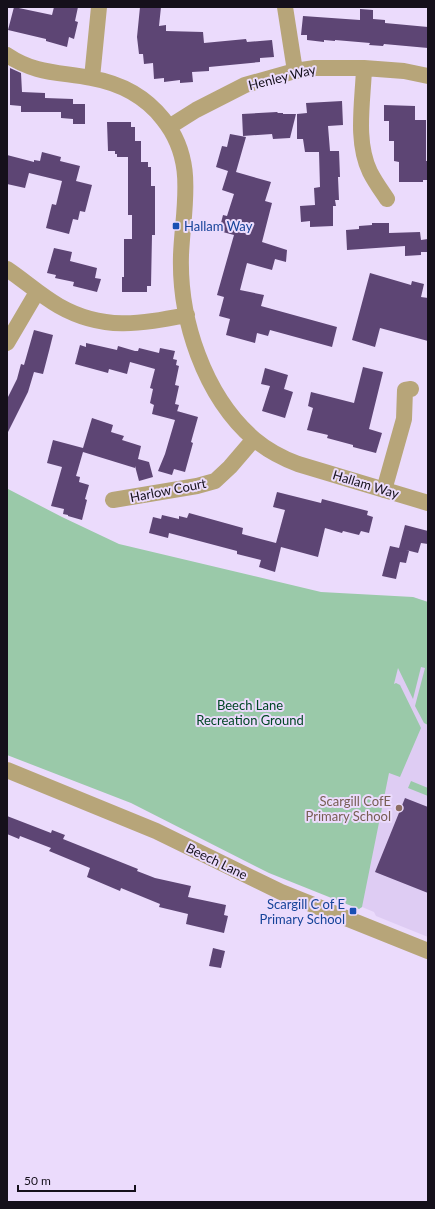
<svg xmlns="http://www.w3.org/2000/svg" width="435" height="1209" viewBox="0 0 435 1209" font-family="Lato,sans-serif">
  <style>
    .built { fill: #deccf3 }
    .green { fill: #9ac9a9 }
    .building { fill: #5d4574 }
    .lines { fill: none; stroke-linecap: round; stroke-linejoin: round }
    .minor { stroke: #b7a579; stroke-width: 16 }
    .transit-dot { fill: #1a4fb4; stroke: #ebdbfc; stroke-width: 1.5 }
    .education-dot { fill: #8d6e63; stroke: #ebdbfc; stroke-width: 1.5 }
    .labels { text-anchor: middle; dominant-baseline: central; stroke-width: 4; stroke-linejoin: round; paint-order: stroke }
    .street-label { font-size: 13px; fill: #15101b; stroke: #ebdbfc }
    .transit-label { font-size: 13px; fill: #164399; stroke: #ebdbfc; text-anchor: start }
    .park-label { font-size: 13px; fill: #004724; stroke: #ebdbfc }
    .education-label { font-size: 13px; fill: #785e54; stroke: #ebdbfc; text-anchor: end }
  </style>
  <rect width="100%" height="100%" fill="#ebdbfc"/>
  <path class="built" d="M 413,597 L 428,602 L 428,937 L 376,916 L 374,912 L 362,907 L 359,909 L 388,710 Z"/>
  <path class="green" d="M 8,489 L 62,517 L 119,544 L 321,592 L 413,597 L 428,602 L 428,725 L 424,723 L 415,706 L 425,668 L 421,667 L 413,699 L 398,668 L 394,684 L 396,683 L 400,685 L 421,728 L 400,777 L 389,773 L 362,907 L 359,909 L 269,873 L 131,803 L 7,755 L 7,492 Z
    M 411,781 L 428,788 L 428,796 L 408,788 Z"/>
  <path class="building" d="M 14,7 L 52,15 L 54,7 L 78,7 L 75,21 L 78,22 L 74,39 L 69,37 L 67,47 L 46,41 L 46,39 L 8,30 Z
    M 140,7 L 161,7 L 159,26 L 166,25 L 166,31 L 203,32 L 204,43 L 246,39 L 247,42 L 272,40 L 274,57 L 260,58 L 260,62 L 209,67 L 209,71 L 192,72 L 193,82 L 180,83 L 180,80 L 164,82 L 164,78 L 154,79 L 153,63 L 144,64 L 143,54 L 139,54 L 137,37 Z
    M 360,9 L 373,10 L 373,19 L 385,20 L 385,23 L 428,27 L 428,48 L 384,44 L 383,46 L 369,45 L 370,43 L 335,40 L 335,41 L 324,40 L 324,42 L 307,40 L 307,35 L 301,35 L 303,16 L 360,20 Z
    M 10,68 L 21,73 L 22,92 L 45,93 L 45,98 L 73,99 L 73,104 L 85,104 L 85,124 L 73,124 L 73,119 L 61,118 L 61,112 L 21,112 L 21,106 L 10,105 Z
    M 342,101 L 343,125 L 328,126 L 330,151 L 339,151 L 340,177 L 338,177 L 339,200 L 335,200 L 336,206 L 333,206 L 333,226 L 310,227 L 310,221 L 301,222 L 300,206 L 315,205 L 314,188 L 320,187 L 319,152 L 305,152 L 303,139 L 297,139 L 297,114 L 307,113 L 306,103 Z
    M 384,105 L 415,106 L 415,120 L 426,120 L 426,161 L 428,161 L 428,180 L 423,180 L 423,182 L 399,182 L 399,162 L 394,161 L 394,141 L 389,141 L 389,121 L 384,121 Z
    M 277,112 L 278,113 L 283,113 L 283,114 L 296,114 L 290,138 L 273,139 L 272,134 L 243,136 L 242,114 Z
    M 107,122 L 131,122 L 131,127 L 135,127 L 135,141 L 141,141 L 141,162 L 148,162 L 148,167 L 151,167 L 151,186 L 155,186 L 155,235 L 152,235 L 151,286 L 147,286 L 147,292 L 122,292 L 122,277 L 124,277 L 124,239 L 132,239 L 132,215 L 128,215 L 128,157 L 117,157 L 117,154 L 115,154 L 115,151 L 108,151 Z
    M 230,134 L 246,137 L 236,172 L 271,182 L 265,201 L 272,203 L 262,242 L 287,250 L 286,262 L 275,259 L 272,270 L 247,263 L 240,290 L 264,295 L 261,306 L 337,327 L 332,347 L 270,330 L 268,336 L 257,333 L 255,343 L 226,335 L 230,319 L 219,316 L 224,297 L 217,295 L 234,235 L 219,231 L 223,215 L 227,216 L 234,194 L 222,190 L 228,171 L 216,167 L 222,146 L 227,147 Z
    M 42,152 L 61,157 L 60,161 L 80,166 L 76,181 L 92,185 L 85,212 L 80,211 L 78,220 L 73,219 L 69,234 L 46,228 L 52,204 L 56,205 L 62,181 L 29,173 L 25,188 L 7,184 L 7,155 L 34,162 L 34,160 L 40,161 Z
    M 372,223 L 389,223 L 389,233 L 420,232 L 421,240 L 428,239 L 428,252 L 421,252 L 421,255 L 405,256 L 405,246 L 347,250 L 346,230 L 359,229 L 359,226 L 372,225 Z
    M 54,248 L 72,252 L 70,261 L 97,268 L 95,278 L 101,279 L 97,292 L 73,286 L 74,282 L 55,278 L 56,275 L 47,273 Z
    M 370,273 L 411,285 L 412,281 L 424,284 L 421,297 L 428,298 L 428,341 L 380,328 L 375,347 L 352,340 Z
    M 34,330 L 53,335 L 49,351 L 43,374 L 34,372 L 28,392 L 7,434 L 7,399 L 17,379 L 21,364 L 24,365 Z
    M 86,343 L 117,350 L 118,346 L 135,351 L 138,351 L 139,348 L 159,353 L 160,348 L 175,351 L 173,359 L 177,360 L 176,365 L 179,366 L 175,385 L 179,386 L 175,404 L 179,405 L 176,415 L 177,411 L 198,417 L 191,442 L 193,443 L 185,472 L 174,469 L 172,475 L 158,471 L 165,454 L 175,420 L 152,414 L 154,405 L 150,403 L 153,389 L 150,388 L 155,369 L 130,362 L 127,374 L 109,369 L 108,373 L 75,364 L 80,345 L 86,347 Z
    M 363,367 L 383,372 L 369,429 L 382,433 L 376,453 L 353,447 L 353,445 L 327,438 L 328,435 L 307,430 L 313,408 L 308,406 L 311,392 L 354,403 Z
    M 265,368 L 288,375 L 284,389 L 293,392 L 285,418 L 262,411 L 270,386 L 261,384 Z
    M 92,418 L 113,425 L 111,432 L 124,436 L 122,440 L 141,446 L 138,459 L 149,462 L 153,477 L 139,481 L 135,466 L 135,468 L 83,452 L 76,476 L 80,477 L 79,482 L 89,485 L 85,499 L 87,500 L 82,520 L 68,516 L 68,515 L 63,514 L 64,509 L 51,506 L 62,467 L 47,463 L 53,440 L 83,448 Z
    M 277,492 L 321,503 L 322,499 L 368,511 L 367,515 L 373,517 L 369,533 L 361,531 L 359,535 L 343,531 L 342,533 L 325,528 L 318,557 L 281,547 L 275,572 L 259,567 L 261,560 L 237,554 L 237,551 L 169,533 L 168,538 L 149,533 L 153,517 L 161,519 L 162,515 L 179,519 L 179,516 L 187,518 L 189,513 L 243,528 L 242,534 L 276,543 L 285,510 L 273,507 Z
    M 405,525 L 428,531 L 428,544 L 421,543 L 418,553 L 406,550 L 409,551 L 406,563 L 400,562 L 396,579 L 382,576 L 390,546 L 399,548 Z
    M 405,798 L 428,807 L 428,893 L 375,872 Z
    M 7,816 L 51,833 L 52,830 L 65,835 L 63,839 L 138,869 L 137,871 L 155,878 L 191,886 L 188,897 L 226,905 L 224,915 L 228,916 L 224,933 L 186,924 L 188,914 L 159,907 L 160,904 L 121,888 L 120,891 L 87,877 L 90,868 L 49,851 L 51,848 L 20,836 L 19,839 L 7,834 Z
    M 213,948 L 225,951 L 221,968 L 209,966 Z"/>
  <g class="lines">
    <path class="minor" d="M 285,7 L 295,71
      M 7,55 C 35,74 60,72 91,78 C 119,83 145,96 163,119 C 197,161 183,206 181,255 C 179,319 204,396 254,439 C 267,450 282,458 298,464 L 428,503
      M 364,68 C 363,101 355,141 370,172 C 375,182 381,190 387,199
      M 92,78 L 99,7
      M 169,127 L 196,110 L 245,85 L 295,71 L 315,68 L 364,68 L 404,71 L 428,76
      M 7,269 C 25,281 41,296 59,306 C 103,331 140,324 187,315
      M 7,343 L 37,292
      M 384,490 L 404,419 L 405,390 L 411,389
      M 113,500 L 197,486 L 215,481 L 230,467 L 254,439
      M 7,770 L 156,831 L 281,892 L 428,951"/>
  </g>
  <g class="transit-dot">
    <rect x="172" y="222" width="8" height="8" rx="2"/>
    <rect x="349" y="907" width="8" height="8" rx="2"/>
  </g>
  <circle class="education-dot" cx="399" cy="808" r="4"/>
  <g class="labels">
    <g class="street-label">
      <text transform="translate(282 77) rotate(-14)">Henley Way</text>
      <text transform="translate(366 484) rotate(17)">Hallam Way</text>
      <text transform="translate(168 490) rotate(-11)">Harlow Court</text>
      <text transform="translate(217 861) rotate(26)">Beech Lane</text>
    </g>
    <g class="transit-label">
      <text x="184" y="226">Hallam Way</text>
      <text x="345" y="904" text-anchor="end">Scargill C of E<tspan x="345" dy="15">Primary School</tspan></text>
    </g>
    <g class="park-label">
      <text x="250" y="705">Beech Lane<tspan x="250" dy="15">Recreation Ground</tspan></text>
    </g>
    <g class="education-label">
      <text x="391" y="801">Scargill CofE<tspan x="391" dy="15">Primary School</tspan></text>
    </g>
  </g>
  <rect width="435" height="1209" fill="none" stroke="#15101b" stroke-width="16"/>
  <path d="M18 1185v6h117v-6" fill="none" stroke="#15101b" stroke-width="2"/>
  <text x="24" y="1185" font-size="12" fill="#15101b" stroke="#ebdbfc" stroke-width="3" paint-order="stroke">50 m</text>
</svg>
